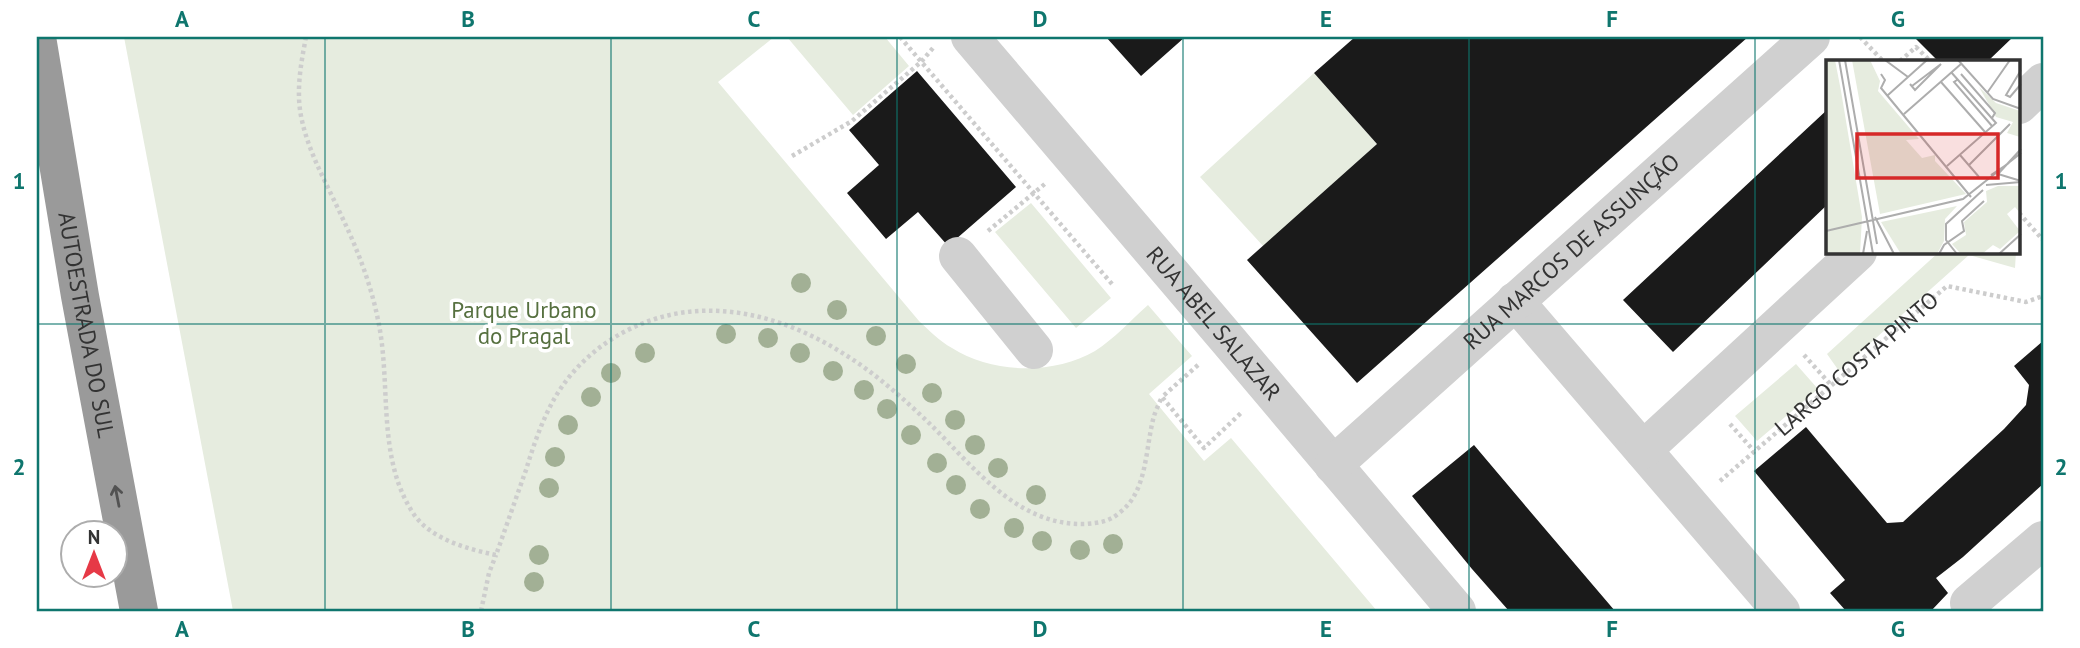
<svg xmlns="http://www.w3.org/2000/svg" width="2080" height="648" font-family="'PT Sans',sans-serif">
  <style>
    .green { fill: #e6ecdf }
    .building { fill: #1a1a1a }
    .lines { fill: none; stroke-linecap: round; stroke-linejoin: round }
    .path { stroke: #cdcdcd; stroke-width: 4.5; stroke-dasharray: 3.5 3.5; stroke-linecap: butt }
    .minor { stroke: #d0d0d0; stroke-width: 38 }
    .highway { stroke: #9a9a9a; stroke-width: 38 }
    .tram { stroke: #888; stroke-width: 2 }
    .tree { fill: #a2b095 }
    .oneway { stroke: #525252 }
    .grid { fill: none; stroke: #0f766e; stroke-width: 2; stroke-opacity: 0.55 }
    .labels { text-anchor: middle; stroke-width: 7; stroke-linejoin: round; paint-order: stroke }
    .street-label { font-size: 23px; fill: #333; stroke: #fff }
    .park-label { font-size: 23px; fill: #56703f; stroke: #fff }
    .inset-road { fill: none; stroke: #adadad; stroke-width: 2 }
    .view { fill: #d62828; fill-opacity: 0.15; stroke: #d62828; stroke-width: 3.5 }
    .inset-edge { fill: none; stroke: #333; stroke-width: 3.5 }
    .neatline { fill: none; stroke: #0f766e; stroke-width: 2.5 }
    .grid-label { font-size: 23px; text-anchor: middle; font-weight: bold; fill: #0f766e }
  </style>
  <rect width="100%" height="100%" fill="#fff"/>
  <!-- green -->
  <path class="green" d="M124,37H774L718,82L919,321C929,330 939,341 952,348C992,374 1054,375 1095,351C1114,339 1131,320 1148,305L1192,356L1149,394L1204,461L1231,438L1377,611H233Z
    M787,37H885L909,66L853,115Z
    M1314,73L1377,144L1264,247L1200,177Z
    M1031,203L1111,298L1076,328L995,232Z
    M1939,252H2016L2015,268L1969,255L1839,371L1827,354Z
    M1796,364L1818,389L1757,441L1735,416Z"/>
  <!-- building -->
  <path class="building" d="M1106,37H1185L1141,76Z
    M1355,37H1748L1357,383L1247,260L1377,144L1314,73Z
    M1914,37H2013L1988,61H1938Z
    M917,71L1016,187L948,246L918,212L886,239L847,193L879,165L849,130Z
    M1828,109V204L1673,352L1623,300Z
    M2043,341V484L1963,557L1936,578L1948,593L1931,611H1846L1830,593L1845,580L1754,471L1806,427L1887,523L1903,522L2004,429L2026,405L2029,385L2014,366Z
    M1474,445L1534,516L1615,611H1509L1472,569L1412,496Z"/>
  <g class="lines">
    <!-- path -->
    <g class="path">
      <path d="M306,37C301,63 296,90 301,116C308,152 326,182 341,215C358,250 372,287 379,325C391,387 377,458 413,513C430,539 467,549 496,555C506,527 516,498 526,470C533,447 541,423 553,401C575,361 614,331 658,318C722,299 789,319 844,354C875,373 904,399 930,424C974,467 1017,526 1085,524C1098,523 1109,522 1119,513C1148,492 1145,448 1154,416C1156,410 1159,403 1162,397"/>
      <path d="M900,37L1112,284"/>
      <path d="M1860,37L1883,61"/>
      <path d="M1900,61L1916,47L1930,61"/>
      <path d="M792,156L852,121L921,62L933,48"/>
      <path d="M2019,213L2043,240"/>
      <path d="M988,231L1046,183"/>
      <path d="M1804,355L1831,385"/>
      <path d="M1198,365L1162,397L1204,448L1241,413"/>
      <path d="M1730,424L1754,451"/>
      <path id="s1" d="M1720,481L1947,286L2026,302L2043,296"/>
      <path d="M481,611L489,573L496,555"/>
    </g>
    <!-- minor -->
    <g class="minor">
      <path id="s2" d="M970,37L1228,340L1457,611"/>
      <path d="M2019,105L2043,82"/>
      <path d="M958,256L1034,350"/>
      <path d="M1515,301L1781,611"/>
      <path d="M1643,450L1858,252"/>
      <path id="s3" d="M1333,465L1811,37"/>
      <path d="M1969,603L2043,540"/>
    </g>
    <!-- highway -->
    <path class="highway" id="s4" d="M37,37L80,296L139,611"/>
    <!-- tram -->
    <path class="tram" d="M2038,611L2043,608"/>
  </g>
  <!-- trees -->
  <g class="tree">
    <circle cx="801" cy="283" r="10"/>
    <circle cx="837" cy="310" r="10"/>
    <circle cx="726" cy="334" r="10"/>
    <circle cx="876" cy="336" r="10"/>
    <circle cx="768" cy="338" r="10"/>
    <circle cx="645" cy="353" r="10"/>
    <circle cx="800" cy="353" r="10"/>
    <circle cx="906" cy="364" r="10"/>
    <circle cx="833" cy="371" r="10"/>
    <circle cx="611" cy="373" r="10"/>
    <circle cx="864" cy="390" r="10"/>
    <circle cx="932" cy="393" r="10"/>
    <circle cx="591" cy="397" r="10"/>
    <circle cx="887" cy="409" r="10"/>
    <circle cx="955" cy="420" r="10"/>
    <circle cx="568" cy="425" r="10"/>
    <circle cx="911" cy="435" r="10"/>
    <circle cx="975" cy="445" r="10"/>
    <circle cx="555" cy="457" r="10"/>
    <circle cx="937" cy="463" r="10"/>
    <circle cx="998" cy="468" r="10"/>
    <circle cx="956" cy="485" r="10"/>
    <circle cx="549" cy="488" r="10"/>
    <circle cx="1036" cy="495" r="10"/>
    <circle cx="980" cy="509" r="10"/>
    <circle cx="1014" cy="528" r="10"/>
    <circle cx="1042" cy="541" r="10"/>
    <circle cx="1113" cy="544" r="10"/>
    <circle cx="1080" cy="550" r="10"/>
    <circle cx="539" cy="555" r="10"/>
    <circle cx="534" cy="582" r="10"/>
  </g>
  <!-- one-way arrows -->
  <defs><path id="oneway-shaft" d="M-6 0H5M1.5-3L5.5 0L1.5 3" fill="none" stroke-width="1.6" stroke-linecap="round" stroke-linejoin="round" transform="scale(1.75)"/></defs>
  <use class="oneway" href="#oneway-shaft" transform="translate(117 496) rotate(-101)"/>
  <!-- grid -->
  <path class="grid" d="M325,37V611M611,37V611M897,37V611M1183,37V611M1469,37V611M1755,37V611M37,324H2043"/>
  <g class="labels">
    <!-- street labels -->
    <g class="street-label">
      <text dy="8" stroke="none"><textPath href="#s3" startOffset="320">RUA MARCOS DE ASSUNÇÃO</textPath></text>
      <text dy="8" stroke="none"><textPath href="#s4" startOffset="292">AUTOESTRADA DO SUL</textPath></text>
      <text dy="8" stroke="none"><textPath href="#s2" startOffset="376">RUA ABEL SALAZAR</textPath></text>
      <text dy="8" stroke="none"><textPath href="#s1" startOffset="180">LARGO COSTA PINTO</textPath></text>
    </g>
    <!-- park labels -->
    <g class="park-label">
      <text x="524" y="318">Parque Urbano<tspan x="524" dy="26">do Pragal</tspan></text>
    </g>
  </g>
  <!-- overview -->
  <g transform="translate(1826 60)">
    <rect width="194" height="194" fill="#fff"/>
    <path d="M0,0H9L15,31L36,157L34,194H0ZM26,0H44L54,21L52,31L93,79L80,80L96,98L109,95V101L140,134L54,154ZM153,27L170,43L194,51V77L181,73L187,62L170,57ZM172,126H194V153L189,147L181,154L194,171L174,189L167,185L156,194H135L126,184L140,175L138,162L161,142L160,131ZM131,146L119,159L118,181L111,194H75L55,162Z" fill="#e6ecdf"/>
    <path class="inset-road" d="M13,0L47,194M19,0L51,184M59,0L82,17M132,0L167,39L195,49M195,10L180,35L184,37L195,24M55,14L59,20L55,28L145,137M135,14L169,53L166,58M131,20L128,22L166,66M115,22L159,72M84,24L89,30L115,4L86,26M161,33L184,0M62,35L101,0M78,54L135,4M195,89L172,114L195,121M134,95L153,117M143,105L184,64M121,106L170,63L125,12M165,115L183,103M160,125L195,122M49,157L68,194M0,171L137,139L195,93M37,194L41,171M113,194L118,185L138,171L136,161L158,141M131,194L120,180V164L157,130M173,194L195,174"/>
    <path class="view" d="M31,74H172V118H31Z"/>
    <rect width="194" height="194" class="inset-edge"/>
  </g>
  <!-- border -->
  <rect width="2080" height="648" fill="none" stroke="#ffffff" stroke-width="77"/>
  <!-- north arrow -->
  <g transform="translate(94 554)"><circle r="33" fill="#ffffff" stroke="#adadad" stroke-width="2"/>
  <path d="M0-5L12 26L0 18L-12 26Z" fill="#e63946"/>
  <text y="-10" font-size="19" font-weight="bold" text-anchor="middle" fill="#333333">N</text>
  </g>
  <rect x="38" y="38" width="2004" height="572" class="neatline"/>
  <g class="grid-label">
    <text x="182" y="27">A</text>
    <text x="468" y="27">B</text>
    <text x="754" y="27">C</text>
    <text x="1040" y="27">D</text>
    <text x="1326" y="27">E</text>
    <text x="1612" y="27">F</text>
    <text x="1898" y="27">G</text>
    <text x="19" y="189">1</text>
    <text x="2061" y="189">1</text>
    <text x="19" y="475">2</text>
    <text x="2061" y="475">2</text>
    <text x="182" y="637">A</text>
    <text x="468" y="637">B</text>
    <text x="754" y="637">C</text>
    <text x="1040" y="637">D</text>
    <text x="1326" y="637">E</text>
    <text x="1612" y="637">F</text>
    <text x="1898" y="637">G</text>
  </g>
</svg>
